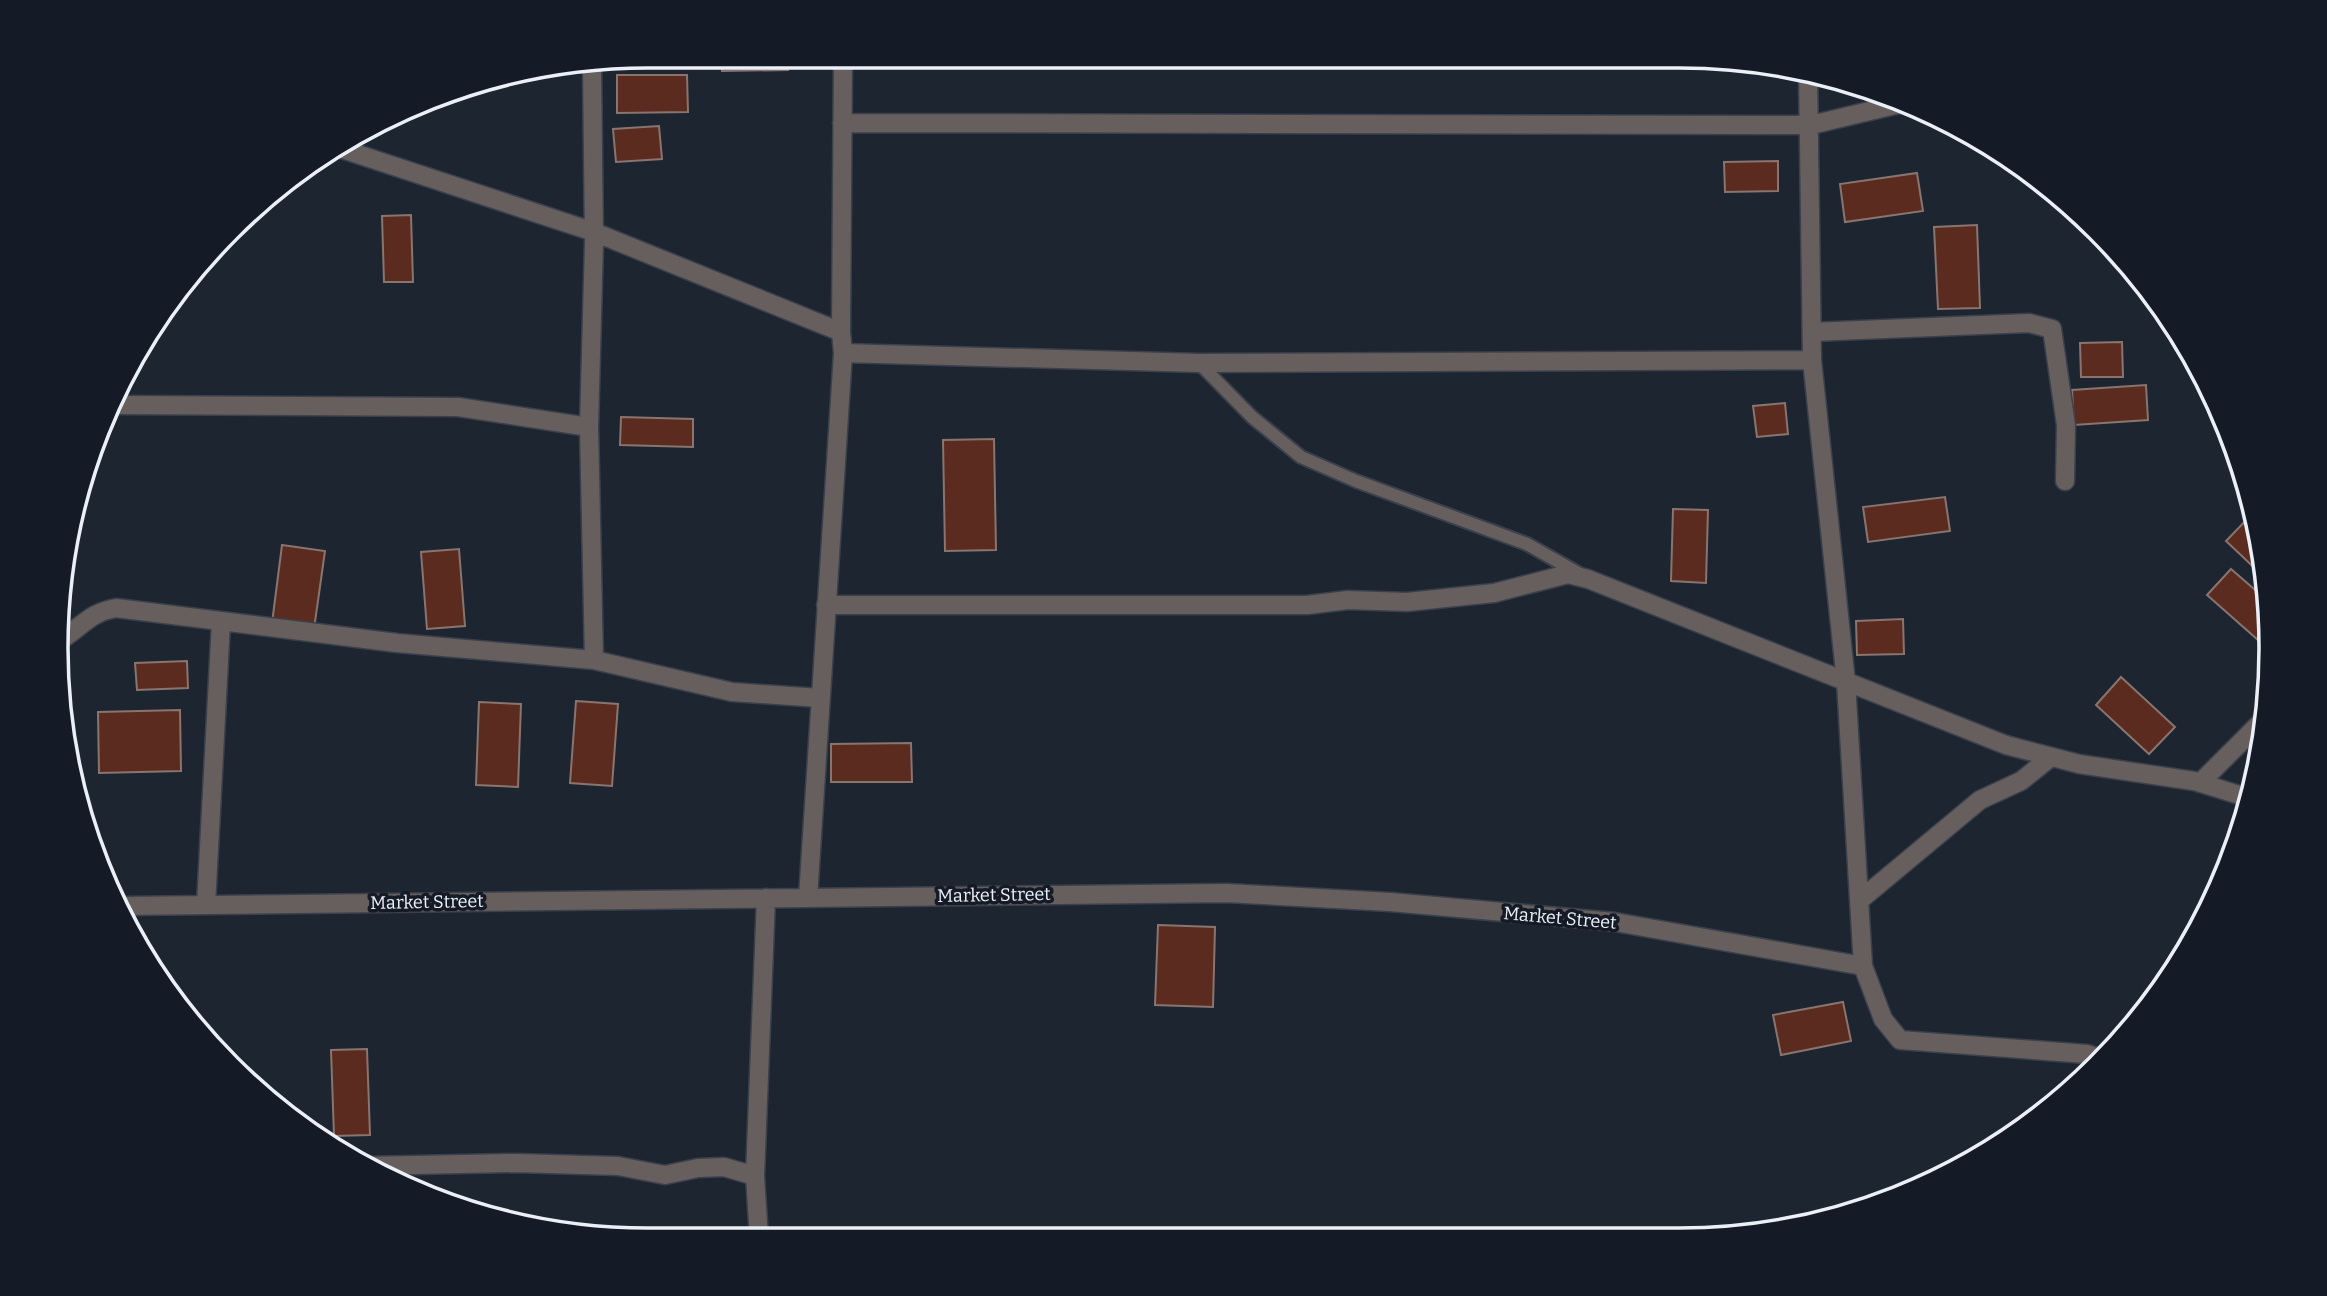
<svg xmlns="http://www.w3.org/2000/svg" width="2327" height="1296" font-family="Bitter,serif">
  <style>
    .building { fill: #5c2b1f; stroke: #887570; stroke-width: 2 }
    .lines { fill: none; stroke-linecap: round; stroke-linejoin: round }
    .lane-casing { stroke: #3a414c; stroke-width: 16 }
    .street-casing { stroke: #3a414c; stroke-width: 21 }
    .lane { stroke: #675f5d; stroke-width: 12 }
    .street { stroke: #675f5d; stroke-width: 18 }
    .labels { text-anchor: middle; stroke-width: 7; stroke-linejoin: round; paint-order: stroke }
    .street-label { font-size: 18px; fill: #ebf0f8; stroke: #141b26 }
    .rim { fill: none; stroke: #ebf0f8; stroke-width: 3.5 }
  </style>
  <rect width="100%" height="100%" fill="#1d2530"/>
  <!-- building -->
  <path class="building" d="M722,56H788V70L722,71Z
    M617,75H687L688,112L617,113Z
    M659,126L662,159L616,162L613,129Z
    M1778,161V191L1725,192L1724,162Z
    M1917,173L1923,211L1845,222L1840,184Z
    M411,215L413,282H384L382,216Z
    M1977,225L1980,308L1938,309L1934,227Z
    M2122,342L2123,377H2081L2080,343Z
    M2146,385L2148,420L2074,425L2072,390Z
    M1785,403L1788,434L1757,437L1753,406Z
    M621,417L693,419V447L620,445Z
    M994,439L996,550L945,551L943,440Z
    M1945,497L1950,531L1868,542L1863,507Z
    M1673,509L1708,510L1706,583L1671,581Z
    M2251,515L2255,518L2264,577L2226,541Z
    M282,545L325,551L314,629L272,623Z
    M459,549L465,626L427,629L421,552Z
    M2231,569L2269,602V627L2258,640L2207,595Z
    M1903,619L1904,654L1857,655L1856,621Z
    M187,661L188,688L137,690L135,663Z
    M2121,677L2175,727L2149,754L2096,705Z
    M576,701L618,704L612,786L570,783Z
    M479,702L521,704L518,787L476,785Z
    M180,710L181,771L99,773L98,712Z
    M911,743L912,782H831V744Z
    M1158,925L1215,927L1213,1007L1155,1005Z
    M1843,1002L1851,1041L1781,1055L1773,1015Z
    M367,1049L370,1135L334,1136L331,1050Z"/>
  <g class="lines">
    <!-- lane casing -->
    <g class="lane-casing">
      <path id="lane" d="M1199,363L1252,417L1301,457L1356,481L1527,544L1578,573"/>
    </g>
    <!-- street casing -->
    <g class="street-casing">
      <path id="street" d="M592,65L594,242L589,427L594,660
        M1808,72L1812,360L1846,682L1863,966L1883,1019L1900,1040L2087,1054L2101,1059
        M842,123L1811,125L1899,104
        M342,149L594,232L841,332
        M1812,332L2029,323L2052,329L2066,425L2065,481
        M843,353L1199,363L1812,360
        M117,405L458,407L589,427
        M826,605H1307L1348,600L1407,602L1494,593L1568,574L1588,579L2006,745L2079,764L2194,781L2249,798
        M62,639C84,625 89,613 116,608L397,643L594,660L732,692L820,698
        M2200,783L2266,717
        M808,898L843,353L841,332L843,56
        M1860,900L1980,800L2021,781L2051,757
        M206,905L221,622
        M121,906L1227,893L1390,902L1615,922L1863,966
        M366,1166L516,1163L618,1166L665,1175L698,1168L724,1167L755,1176
        M759,1238L755,1176L766,898"/>
    </g>
    <!-- lane -->
    <use href="#lane" class="lane"/>
    <!-- street -->
    <use href="#street" class="street"/>
  </g>
  <g class="labels">
    <!-- street labels -->
    <g class="street-label">
      <text transform="translate(994 895) rotate(-1)" y="6">Market Street</text>
      <text transform="translate(427 902) rotate(-1)" y="6">Market Street</text>
      <text transform="translate(1560 918) rotate(5)" y="6">Market Street</text>
    </g>
  </g>
  <!-- crop -->
  <path d="M0 0H2327V1296H0ZM648 68H1679A580 580 0 0 1 2259 648V648A580 580 0 0 1 1679 1228H648A580 580 0 0 1 68 648V648A580 580 0 0 1 648 68Z" fill="#141b26" fill-rule="evenodd"/>
  <path class="rim" d="M648 68H1679A580 580 0 0 1 2259 648V648A580 580 0 0 1 1679 1228H648A580 580 0 0 1 68 648V648A580 580 0 0 1 648 68Z"/>
</svg>
